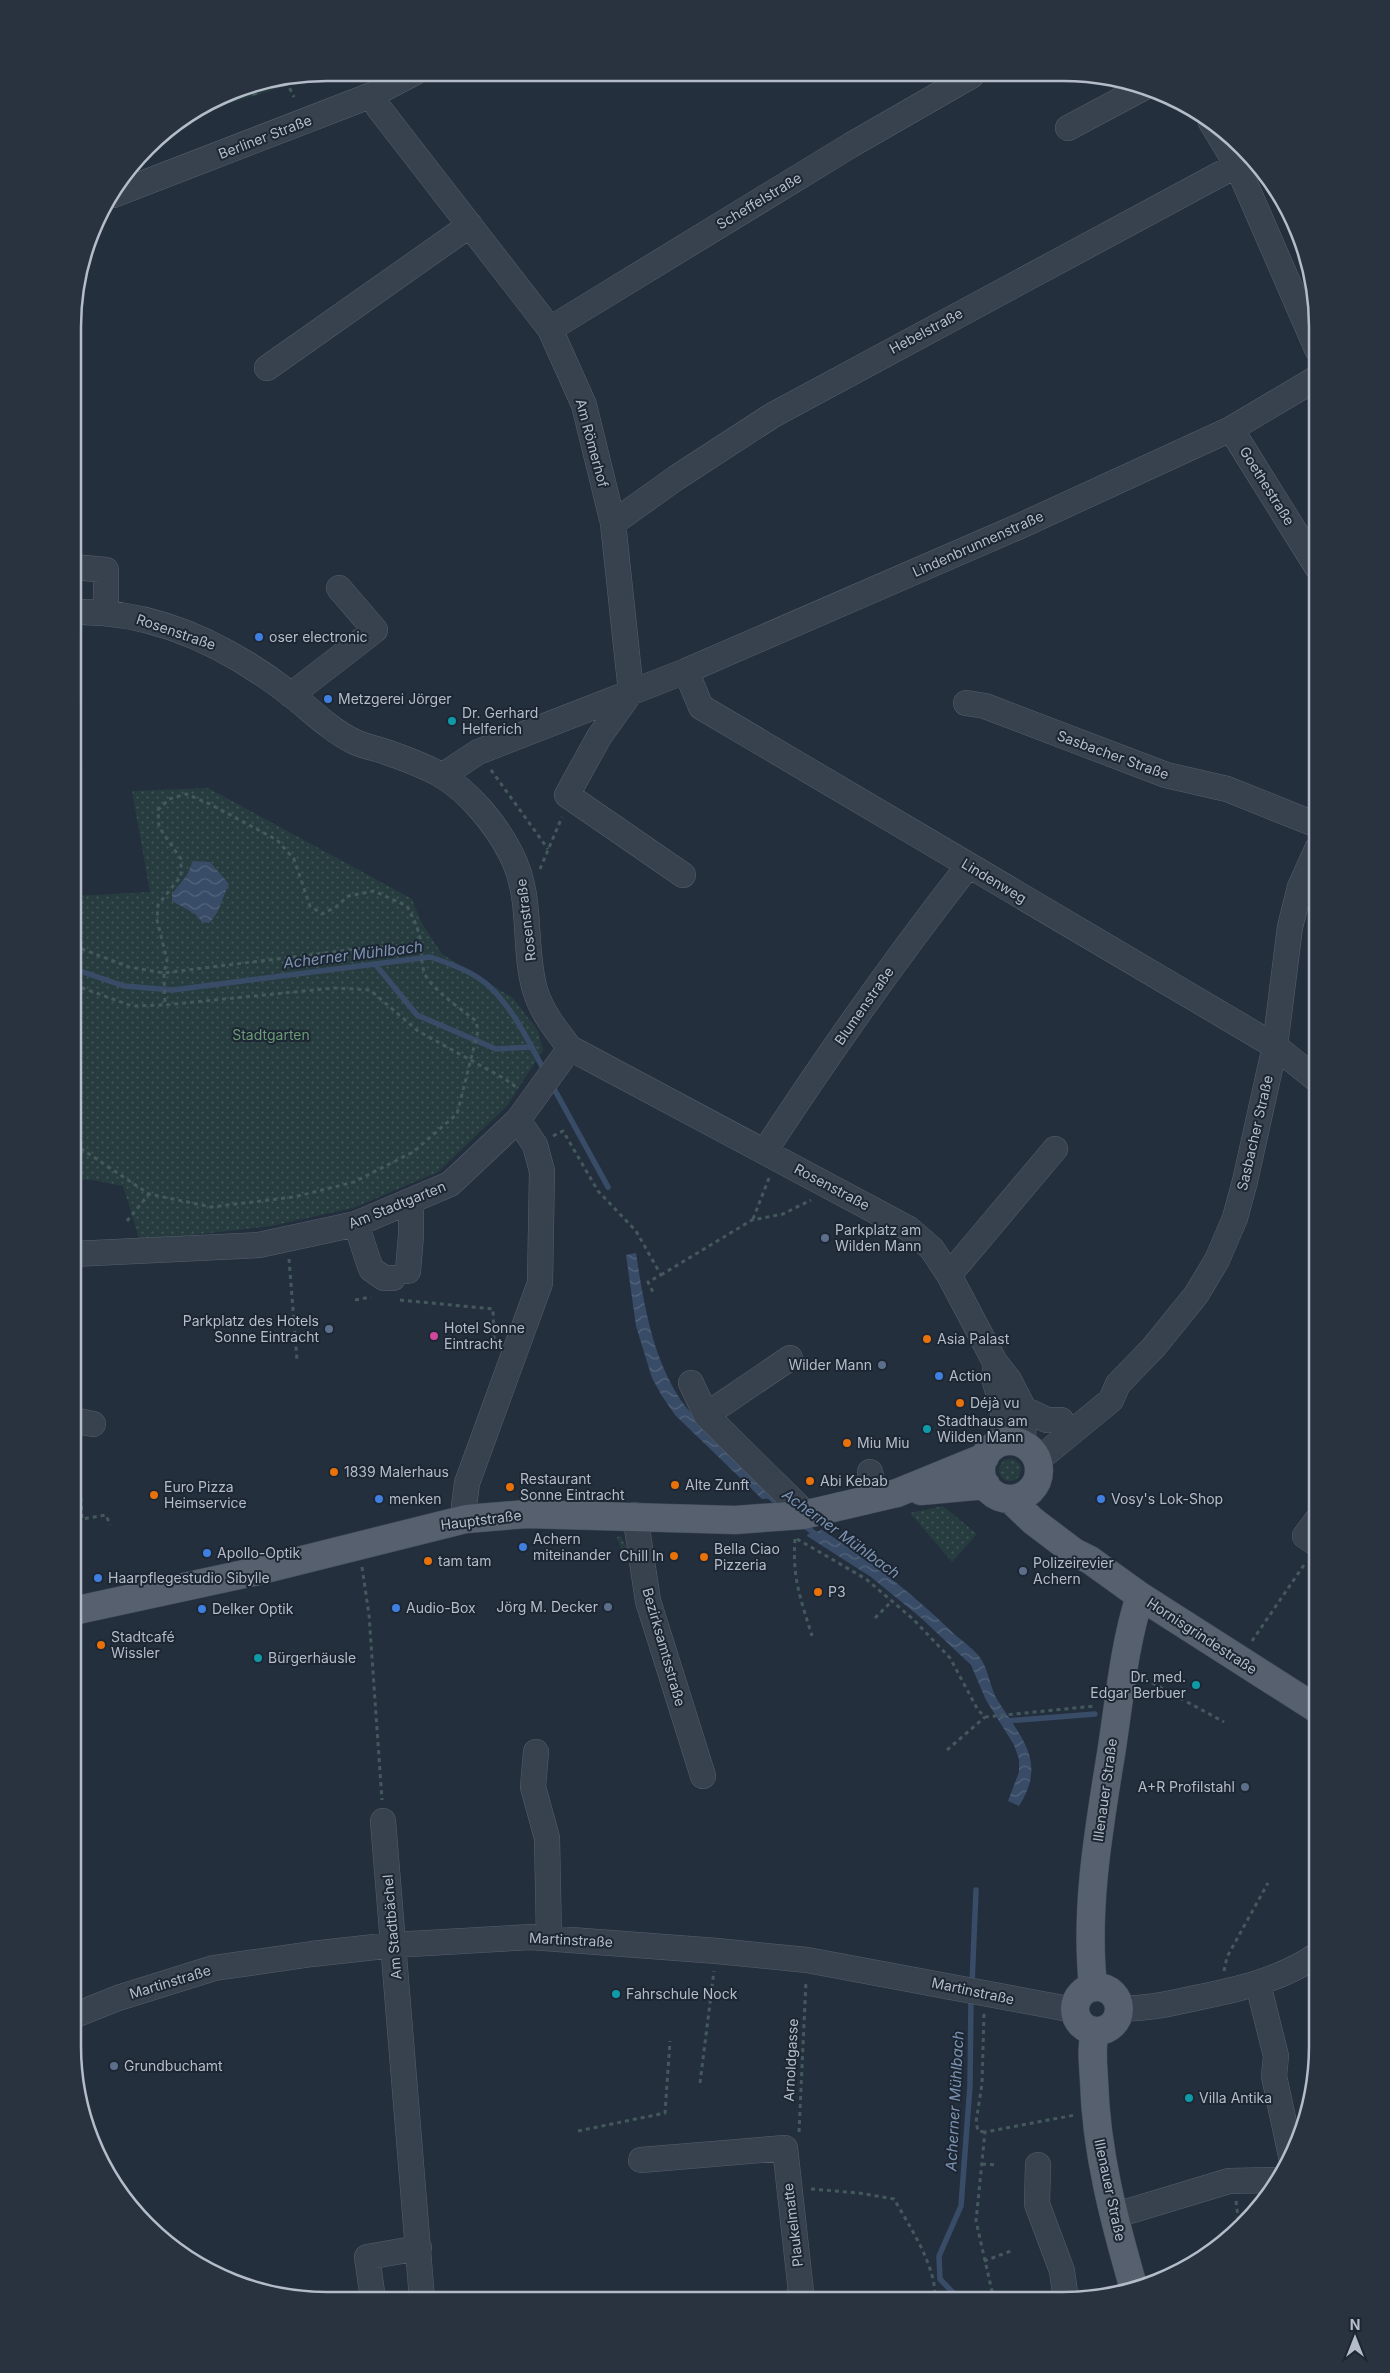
<svg xmlns="http://www.w3.org/2000/svg" width="1390" height="2373" font-family="Inter,sans-serif">
  <style>
    .grass { fill: url(#grass-dots) }
    .cemetery { fill: url(#cemetery-stones) }
    .water { fill: url(#water-waves) }
    .lines { fill: none; stroke-linecap: round; stroke-linejoin: round }
    .stream { stroke: #394c67; stroke-width: 5.5 }
    .minor-casing { stroke: #565f6c; stroke-width: 26 }
    .major-casing { stroke: #414a57; stroke-width: 29 }
    .path { stroke: #44595c; stroke-width: 3; stroke-dasharray: 4 4; stroke-linecap: butt }
    .minor { stroke: #38414e; stroke-width: 25 }
    .major { stroke: #56606e; stroke-width: 28 }
    .shop-dot { fill: #3f7fe0; stroke: #1d2633; stroke-width: 2 }
    .culture-dot { fill: #0f9aa8; stroke: #1d2633; stroke-width: 2 }
    .service-dot { fill: #5c6f8a; stroke: #1d2633; stroke-width: 2 }
    .hotel-dot { fill: #d1479c; stroke: #1d2633; stroke-width: 2 }
    .food-dot { fill: #e8710a; stroke: #1d2633; stroke-width: 2 }
    .labels { text-anchor: middle; stroke-width: 4; stroke-linejoin: round; paint-order: stroke }
    .street-label { font-size: 14px; fill: #b4bcc9; stroke: #1d2633 }
    .poi-label { font-size: 14px; fill: #b4bcc9; stroke: #1d2633; text-anchor: start }
    .park-label { font-size: 14px; fill: #6b9a76; stroke: #1d2633 }
    .water-label { font-size: 15px; font-style: italic; fill: #7c92b1; stroke: #1d2633 }
    .rim { fill: none; stroke: #b4bcc9; stroke-width: 2.5 }
  </style>
  <defs>
    <pattern id="grass-dots" width="8" height="8" patternUnits="userSpaceOnUse" patternTransform="scale(1.25)"><rect width="8" height="8" fill="#263c3f"/><path d="M2 2h.1M6 6h.1" fill="none" stroke="#435659" stroke-width="1.8" stroke-linecap="round"/></pattern>
    <pattern id="cemetery-stones" width="16" height="16" patternUnits="userSpaceOnUse" patternTransform="scale(1.25)"><rect width="16" height="16" fill="#263c3f"/><path d="M2 7V4a2 2 0 0 1 4 0v3zM10 15v-3a2 2 0 0 1 4 0v3z" fill="#435659"/></pattern>
    <pattern id="water-waves" width="16" height="10" patternUnits="userSpaceOnUse" patternTransform="scale(1.25)"><rect width="16" height="10" fill="#394c67"/><path d="M0 5q4-4 8 0t8 0" fill="none" stroke="#53647b"/></pattern>
  </defs>
  <rect width="100%" height="100%" fill="#242f3e"/>
  <!-- grass -->
  <path class="grass" d="M208,788L412,899L421,922L442,954L513,998L538,1031L543,1050L507,1106L438,1172L353,1208L271,1226L140,1241L123,1186L92,1180H74V896L150,892L132,791Z
    M999 1470a11 11 0 1 1 22 0a11 11 0 1 1-22 0Z
    M943,1506L977,1534L952,1562L910,1513Z
    M621,1536L627,1549L624,1559L617,1537Z"/>
  <!-- cemetery -->
  <path class="cemetery" d="M311,76L295,83L192,115L230,92Z"/>
  <!-- water -->
  <path class="water" d="M193,861L210,862L229,884C222,898 220,913 209,923L202,922L195,914L172,901V894L187,875Z
    M636,1253C644,1305 653,1364 686,1407C712,1442 750,1469 782,1498L762,1499L675,1415L662,1396L652,1378L636,1326L626,1255Z
    M822,1530C871,1561 912,1593 953,1633C962,1641 974,1649 981,1659C989,1671 990,1688 998,1701C1022,1739 1047,1762 1019,1806L1008,1801L1019,1772V1759L1014,1745L986,1700L971,1665L920,1617L871,1577L807,1536L808,1534Z"/>
  <g class="lines">
    <!-- stream -->
    <path class="stream" d="M376,965L417,1015L496,1049L532,1047
      M74,969L124,986L173,990L430,957C451,964 475,972 491,988C514,1010 530,1044 545,1072
      M552,1085L608,1187
      M767,1494L782,1508
      M801,1523L818,1536
      M1005,1721L1095,1714
      M972,1984L976,1890
      M960,2300L940,2279L939,2256L961,2206L970,2086L971,1998"/>
    <!-- minor casing -->
    <g class="minor-casing">
      <path id="minor" d="M372,95L378,107L550,329L584,405L613,523L631,692L599,737L567,795L683,875
        M1211,122L1237,165L1317,349
        M1068,128L1143,88
        M113,195L372,95L414,73
        M550,329L851,145L971,76
        M267,368L470,225
        M1231,429L1317,567
        M613,523L676,478L773,415L1250,158
        M74,567L106,570V613
        M74,612C154,610 228,646 289,693C311,710 329,729 353,741C364,747 377,748 389,753C406,759 425,766 441,775C469,792 496,824 511,854C534,899 522,944 535,990C542,1013 556,1030 570,1048L909,1229L932,1249L949,1275L995,1362L1009,1380L1024,1409L1023,1444
        M686,671L701,707L1275,1046L1317,1080
        M291,695L375,630L339,588
        M966,703L985,706L1166,775L1227,789L1317,825
        M442,776L478,752L686,671L1020,526L1231,429L1317,378
        M765,1151C829,1053 896,958 968,866
        M356,1224L371,1269L384,1278H393
        M73,1254L259,1245L356,1224L450,1184L518,1120L570,1048
        M408,1271L411,1235V1201
        M949,1275L1055,1149
        M995,1370L994,1378L1003,1411L1004,1441
        M691,1383L706,1415L806,1514
        M1024,1409L1047,1420H1061
        M706,1415L790,1358
        M73,1420L93,1424
        M1038,1460L1111,1400L1118,1384L1153,1348L1196,1295L1217,1260L1235,1218L1245,1181L1275,1046L1290,927L1300,887L1317,849
        M870,1472L876,1498
        M635,1515L648,1601L703,1776
        M466,1519L464,1506L467,1483L540,1283L542,1171L535,1145L518,1120
        M1317,1544L1305,1536L1317,1520
        M536,1752L533,1787L547,1838L549,1938
        M383,1821L422,2299
        M1258,1984L1276,2056L1274,2076L1291,2156
        M1119,2008C1143,2010 1168,2004 1191,1999C1235,1990 1279,1981 1317,1955
        M73,2016L118,1998L214,1968L312,1954L393,1945L531,1937L717,1951L807,1960L1074,2010
        M641,2160L785,2148L801,2292L796,2300
        M1038,2165L1037,2204L1062,2271L1066,2300
        M1113,2216L1229,2181L1277,2180
        M373,2299L367,2257L419,2248"/>
    </g>
    <!-- major casing -->
    <g class="major-casing">
      <path id="major" d="M981 1470a29 29 0 1 1 58 0a29 29 0 1 1-58 0Z
        M921,1491L986,1485
        M1010,1499L1033,1521L1074,1552L1090,1560L1140,1596L1317,1709
        M73,1611L258,1571L466,1519L527,1514L735,1520L803,1515L897,1493L985,1457
        M1093,1986C1085,1911 1098,1834 1110,1760C1119,1706 1123,1649 1140,1596
        M1075 2009a22 22 0 1 1 44 0a22 22 0 1 1-44 0Z
        M1095,2031C1091,2047 1093,2063 1094,2080C1096,2152 1114,2220 1134,2289"/>
    </g>
    <!-- path -->
    <path class="path" d="M286,81L294,97
      M491,770L548,849
      M540,869L562,817
      M74,946L129,967L164,973L364,948L421,945
      M74,985L132,1006L165,1005L334,988L370,990L418,1031L505,1079L516,1087
      M553,1136L563,1131L598,1191L636,1231L661,1275L648,1282L653,1292
      M74,1144L149,1194L211,1207L294,1197L354,1182L413,1152L457,1114L478,1031L476,1021C461,1009 443,997 431,983C420,972 422,956 421,943C419,929 413,918 407,906L374,891L348,896L336,907L322,914L310,906L294,859L277,840L210,804L186,794L169,799L158,810L159,827L181,859V876L158,905L157,920L167,960L164,973L165,1005
      M753,1219L769,1178
      M127,1221L149,1194
      M289,1259L297,1360
      M661,1275L752,1220L783,1214L811,1200
      M355,1300L371,1297
      M400,1300L493,1309L494,1342
      M78,1442L82,1519L106,1515L110,1525
      M795,1539C792,1578 801,1600 812,1636
      M797,1539L866,1579L913,1619L950,1658L978,1710L985,1717L1095,1706
      M362,1567L369,1615L382,1800
      M875,1618L892,1601
      M1252,1641L1306,1562
      M1145,1679L1224,1722
      M947,1750L985,1717
      M1224,1971L1227,1957L1268,1883
      M984,2014L982,2084L976,2122L978,2131L985,2132
      M700,2083L714,1971
      M578,2131L665,2113L670,2041
      M799,2132L806,1981
      M982,2164L996,2165
      M811,2189L859,2193L894,2199C910,2227 937,2267 935,2300
      M1236,2201L1239,2226
      M984,2261L1011,2251
      M994,2300L976,2221L985,2132L1075,2115"/>
    <!-- minor -->
    <use href="#minor" class="minor"/>
    <!-- major -->
    <use href="#major" class="major"/>
  </g>
  <!-- markers -->
  <g class="shop-dot">
    <circle cx="259" cy="637" r="5"/>
    <circle cx="328" cy="699" r="5"/>
    <circle cx="939" cy="1376" r="5"/>
    <circle cx="379" cy="1499" r="5"/>
    <circle cx="1101" cy="1499" r="5"/>
    <circle cx="523" cy="1547" r="5"/>
    <circle cx="207" cy="1553" r="5"/>
    <circle cx="98" cy="1578" r="5"/>
    <circle cx="396" cy="1608" r="5"/>
    <circle cx="202" cy="1609" r="5"/>
  </g>
  <g class="culture-dot">
    <circle cx="452" cy="721" r="5"/>
    <circle cx="927" cy="1429" r="5"/>
    <circle cx="258" cy="1658" r="5"/>
    <circle cx="1196" cy="1685" r="5"/>
    <circle cx="616" cy="1994" r="5"/>
    <circle cx="1189" cy="2098" r="5"/>
  </g>
  <g class="service-dot">
    <circle cx="825" cy="1238" r="5"/>
    <circle cx="329" cy="1329" r="5"/>
    <circle cx="882" cy="1365" r="5"/>
    <circle cx="1023" cy="1571" r="5"/>
    <circle cx="608" cy="1607" r="5"/>
    <circle cx="1245" cy="1787" r="5"/>
    <circle cx="114" cy="2066" r="5"/>
  </g>
  <circle class="hotel-dot" cx="434" cy="1336" r="5"/>
  <g class="food-dot">
    <circle cx="927" cy="1339" r="5"/>
    <circle cx="960" cy="1403" r="5"/>
    <circle cx="847" cy="1443" r="5"/>
    <circle cx="334" cy="1472" r="5"/>
    <circle cx="810" cy="1481" r="5"/>
    <circle cx="675" cy="1485" r="5"/>
    <circle cx="510" cy="1487" r="5"/>
    <circle cx="154" cy="1495" r="5"/>
    <circle cx="674" cy="1556" r="5"/>
    <circle cx="704" cy="1557" r="5"/>
    <circle cx="428" cy="1561" r="5"/>
    <circle cx="818" cy="1592" r="5"/>
    <circle cx="101" cy="1645" r="5"/>
  </g>
  <g class="labels">
    <!-- street labels -->
    <g class="street-label">
      <text transform="translate(265 137) rotate(-21)" y="5">Berliner Straße</text>
      <text transform="translate(759 201) rotate(-31)" y="5">Scheffelstraße</text>
      <text transform="translate(926 331) rotate(-28)" y="5">Hebelstraße</text>
      <text transform="translate(592 443) rotate(75)" y="5">Am Römerhof</text>
      <text transform="translate(1267 486) rotate(58)" y="5">Goethestraße</text>
      <text transform="translate(978 544) rotate(-24)" y="5">Lindenbrunnenstraße</text>
      <text transform="translate(176 632) rotate(19)" y="5">Rosenstraße</text>
      <text transform="translate(1113 755) rotate(20)" y="5">Sasbacher Straße</text>
      <text transform="translate(994 881) rotate(31)" y="5">Lindenweg</text>
      <text transform="translate(526 920) rotate(-97)" y="5">Rosenstraße</text>
      <text transform="translate(864 1006) rotate(-55)" y="5">Blumenstraße</text>
      <text transform="translate(1255 1133) rotate(-77)" y="5">Sasbacher Straße</text>
      <text transform="translate(832 1187) rotate(28)" y="5">Rosenstraße</text>
      <text transform="translate(397 1205) rotate(-22)" y="5">Am Stadtgarten</text>
      <text transform="translate(481 1520) rotate(-7)" y="5">Hauptstraße</text>
      <text transform="translate(1202 1636) rotate(33)" y="5">Hornisgrindestraße</text>
      <text transform="translate(664 1647) rotate(74)" y="5">Bezirksamtsstraße</text>
      <text transform="translate(1105 1790) rotate(-82)" y="5">Illenauer Straße</text>
      <text transform="translate(392 1927) rotate(-95)" y="5">Am Stadtbächel</text>
      <text transform="translate(571 1940) rotate(3)" y="5">Martinstraße</text>
      <text transform="translate(170 1982) rotate(-17)" y="5">Martinstraße</text>
      <text transform="translate(973 1991) rotate(12)" y="5">Martinstraße</text>
      <text transform="translate(791 2060) rotate(-87)" y="5">Arnoldgasse</text>
      <text transform="translate(1110 2190) rotate(78)" y="5">Illenauer Straße</text>
      <text transform="translate(793 2225) rotate(-97)" y="5">Plaukelmatte</text>
    </g>
    <!-- poi labels -->
    <g class="poi-label">
      <text x="269" y="642">oser electronic</text>
      <text x="338" y="704">Metzgerei Jörger</text>
      <text x="462" y="718">Dr. Gerhard<tspan x="462" dy="16">Helferich</tspan></text>
      <text x="835" y="1235">Parkplatz am<tspan x="835" dy="16">Wilden Mann</tspan></text>
      <text x="319" y="1326" text-anchor="end">Parkplatz des Hotels<tspan x="319" dy="16">Sonne Eintracht</tspan></text>
      <text x="444" y="1333">Hotel Sonne<tspan x="444" dy="16">Eintracht</tspan></text>
      <text x="937" y="1344">Asia Palast</text>
      <text x="872" y="1370" text-anchor="end">Wilder Mann</text>
      <text x="949" y="1381">Action</text>
      <text x="970" y="1408">Déjà vu</text>
      <text x="937" y="1426">Stadthaus am<tspan x="937" dy="16">Wilden Mann</tspan></text>
      <text x="857" y="1448">Miu Miu</text>
      <text x="344" y="1477">1839 Malerhaus</text>
      <text x="520" y="1484">Restaurant<tspan x="520" dy="16">Sonne Eintracht</tspan></text>
      <text x="820" y="1486">Abi Kebab</text>
      <text x="685" y="1490">Alte Zunft</text>
      <text x="164" y="1492">Euro Pizza<tspan x="164" dy="16">Heimservice</tspan></text>
      <text x="389" y="1504">menken</text>
      <text x="1111" y="1504">Vosy's Lok-Shop</text>
      <text x="533" y="1544">Achern<tspan x="533" dy="16">miteinander</tspan></text>
      <text x="714" y="1554">Bella Ciao<tspan x="714" dy="16">Pizzeria</tspan></text>
      <text x="217" y="1558">Apollo-Optik</text>
      <text x="664" y="1561" text-anchor="end">Chill In</text>
      <text x="438" y="1566">tam tam</text>
      <text x="1033" y="1568">Polizeirevier<tspan x="1033" dy="16">Achern</tspan></text>
      <text x="108" y="1583">Haarpflegestudio Sibylle</text>
      <text x="828" y="1597">P3</text>
      <text x="598" y="1612" text-anchor="end">Jörg M. Decker</text>
      <text x="406" y="1613">Audio-Box</text>
      <text x="212" y="1614">Delker Optik</text>
      <text x="111" y="1642">Stadtcafé<tspan x="111" dy="16">Wissler</tspan></text>
      <text x="268" y="1663">Bürgerhäusle</text>
      <text x="1186" y="1682" text-anchor="end">Dr. med.<tspan x="1186" dy="16">Edgar Berbuer</tspan></text>
      <text x="1235" y="1792" text-anchor="end">A+R Profilstahl</text>
      <text x="626" y="1999">Fahrschule Nock</text>
      <text x="124" y="2071">Grundbuchamt</text>
      <text x="1199" y="2103">Villa Antika</text>
    </g>
    <!-- park labels -->
    <g class="park-label">
      <text x="271" y="1040">Stadtgarten</text>
    </g>
    <!-- water labels -->
    <g class="water-label">
      <text transform="translate(353 955) rotate(-7)" y="5">Acherner Mühlbach</text>
      <text transform="translate(841 1534) rotate(36)" y="5">Acherner Mühlbach</text>
      <text transform="translate(955 2101) rotate(-87)" y="5">Acherner Mühlbach</text>
    </g>
  </g>
  <!-- crop -->
  <path d="M0 0H1390V2373H0ZM327 81H1063A246 246 0 0 1 1309 327V2046A246 246 0 0 1 1063 2292H327A246 246 0 0 1 81 2046V327A246 246 0 0 1 327 81Z" fill="#29323f" fill-rule="evenodd"/>
  <path class="rim" d="M327 81H1063A246 246 0 0 1 1309 327V2046A246 246 0 0 1 1063 2292H327A246 246 0 0 1 81 2046V327A246 246 0 0 1 327 81Z"/>
  <!-- north arrow -->
  <g transform="translate(1355 2338)" stroke="#1d2633" stroke-width="4" paint-order="stroke">
  <path d="M0-4L9 19L0 12L-9 19Z" fill="#b4bcc9"/>
  <text y="-8" font-size="14" font-weight="bold" text-anchor="middle" fill="#b4bcc9">N</text>
  </g>
</svg>
